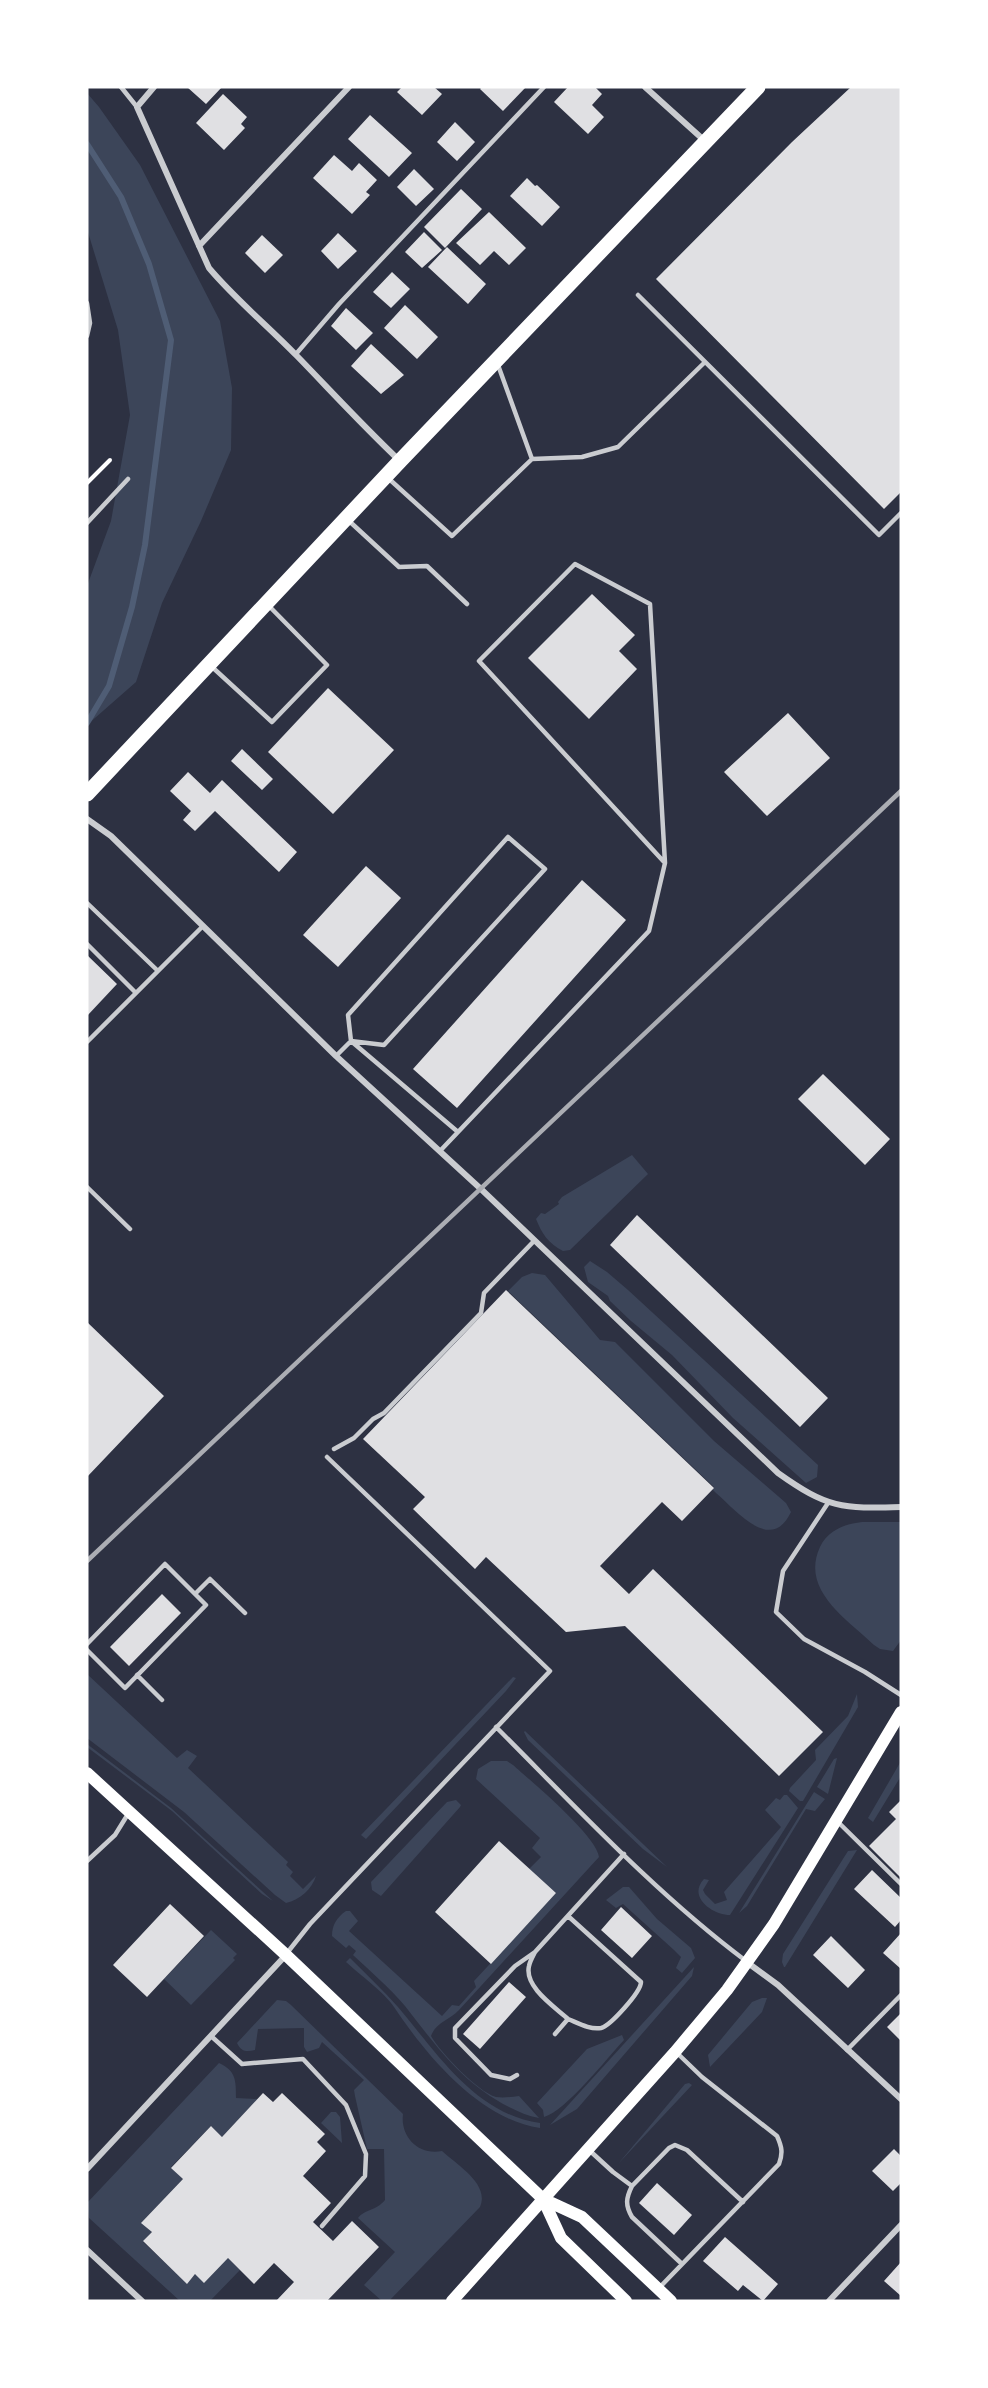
<svg xmlns="http://www.w3.org/2000/svg" width="988" height="2388" font-family="'Varela Round',sans-serif">
  <style>
    .green { fill: #3c4559 }
    .lines { fill: none; stroke-linecap: round; stroke-linejoin: round }
    .stream { stroke: #4f5d75; stroke-width: 6 }
    .building { fill: #e0e0e3 }
    .path { stroke: #fff; stroke-width: 4 }
    .service { stroke: #caccd0; stroke-width: 4.5 }
    .minor { stroke: #caccd0; stroke-width: 6 }
    .secondary { stroke: #fff; stroke-width: 12 }
    .primary { stroke: #fff; stroke-width: 15 }
    .rail { stroke: #abadb3; stroke-width: 4.5 }
  </style>
  <rect width="100%" height="100%" fill="#2d3142"/>
  <!-- green -->
  <path class="green" d="M87,93L99,107L140,165L220,321L232,388L231,450L201,521L162,603L136,682L87,725V586L111,521L130,415L118,330L87,229Z
    M632,1155L648,1174L570,1250L563,1251C548,1243 542,1234 536,1219L541,1213L545,1214L559,1204L558,1202L562,1197Z
    M590,1261L607,1272L628,1290L818,1465L817,1477L806,1483L733,1418L672,1355L631,1321L610,1301L608,1296L588,1282L584,1267Z
    M532,1273L545,1275L600,1340L615,1342L714,1441L786,1503L791,1512C771,1554 737,1511 716,1493L712,1489L714,1487L508,1291L522,1277Z
    M862,1522H901V1640L893,1651L880,1649L874,1645C847,1619 800,1590 820,1547C828,1530 845,1524 862,1522Z
    M87,1674L177,1758L187,1750L197,1756L188,1768L288,1862L286,1865L293,1872L290,1876L303,1889L316,1876C312,1889 300,1900 286,1903L275,1895L184,1812L87,1738Z
    M513,1677L516,1678L506,1691L366,1839L361,1835Z
    M857,1694L858,1707L803,1801H800L789,1791L790,1788L816,1760L815,1750L848,1716Z
    M524,1732L525,1731L667,1867L643,1849L528,1740Z
    M87,1744L171,1808L273,1901L262,1894L172,1811L87,1747Z
    M837,1758L828,1794L817,1787L834,1759Z
    M491,1761H507L513,1765C531,1781 597,1836 599,1857L459,2010C450,2020 436,2022 431,2036C440,2052 478,2092 496,2097C503,2098 512,2097 519,2096L539,2118C528,2116 519,2112 509,2107C462,2083 437,2047 405,2006C389,1987 370,1971 353,1955L356,1951L349,1945L346,1948L332,1936C332,1925 337,1917 346,1911H350L358,1921L349,1931L442,2016L452,2005L459,2006L476,1987L474,1981L556,1893L529,1869L541,1857L532,1848L540,1838L476,1779L478,1769Z
    M901,1761V1776L873,1822L868,1818Z
    M814,1792L825,1799L815,1811L806,1809L747,1906L739,1913Z
    M784,1795H787L798,1808L730,1915C713,1915 687,1897 704,1879L709,1880L703,1890L705,1894L715,1904L727,1900L724,1892L781,1827L765,1810L776,1798L780,1800Z
    M456,1800L461,1805L460,1807L381,1896L372,1890L371,1882L447,1802Z
    M857,1850L785,1967H784L782,1962L783,1954L848,1851Z
    M623,1887H629L657,1919L691,1948L695,1958L682,1973L676,1968L681,1957L674,1950L623,1904L616,1908L606,1900Z
    M211,1930L237,1954L233,1958L235,1960L191,2005L164,1979Z
    M350,1958C366,1974 383,1990 398,2007C437,2053 475,2114 540,2123V2128C479,2119 426,2055 394,2007C385,1993 359,1974 346,1962Z
    M694,1967L692,1976L577,2109L550,2125Z
    M762,1998H767L762,2012L710,2067L708,2055L752,2002Z
    M277,2000L286,2001L291,2005L403,2114C400,2136 418,2156 442,2151C457,2165 490,2184 480,2207L389,2301H382L364,2285L395,2252L358,2218C365,2209 376,2211 385,2200L384,2149H367L355,2096L354,2090L364,2080L322,2042L319,2048L307,2052L304,2047V2028L258,2029L255,2050C247,2052 241,2052 237,2043Z
    M622,2035L624,2040C607,2058 566,2111 544,2117L543,2110L537,2103L587,2049Z
    M219,2063C236,2071 236,2080 236,2098L258,2099L222,2137L211,2126L171,2167L183,2179L142,2222L152,2232L143,2242L187,2283L195,2274L228,2258L240,2270L210,2301H180L89,2218L87,2203Z
    M689,2083L692,2085L618,2164L685,2084Z
    M331,2112H336L340,2117L342,2143L321,2123Z"/>
  <g class="lines">
    <!-- stream -->
    <path class="stream" d="M87,144L121,197L149,264L171,340L145,545L132,607L109,686L87,723"/>
  </g>
  <!-- building -->
  <path class="building" d="M187,87H222L206,104Z
    M402,87H434L442,94L422,115L397,92Z
    M482,87H526L503,111L480,89Z
    M568,87H595L602,94L592,105L604,117L588,134L554,102Z
    M851,87H901V492L884,509L656,279L792,142Z
    M223,94L247,117L241,124L245,128L224,150L196,123Z
    M370,115L412,153L389,177L348,139Z
    M455,122L475,142L457,161L437,142Z
    M334,155L352,171L359,163L377,180L366,192L370,195L352,214L313,178Z
    M414,169L434,189L416,206L397,187Z
    M527,178L535,186L537,185L560,207L542,226L510,196Z
    M461,189L482,209L445,248L424,227Z
    M489,212L526,248L509,265L494,251L480,265L456,243Z
    M424,232L442,250L422,268L405,252Z
    M338,233L357,251L338,269L321,251Z
    M262,235L283,255L265,273L245,253Z
    M447,247L486,284L468,304L428,267Z
    M392,272L410,289L391,308L373,292Z
    M405,305L438,337L417,359L384,328Z
    M346,308L373,333L356,350L331,326Z
    M371,344L404,375L381,394L351,366Z
    M592,594L635,635L619,651L637,669L589,719L528,658Z
    M328,688L394,750L333,814L268,752Z
    M788,713L830,758L767,816L724,772Z
    M242,749L273,779L262,790L231,761Z
    M188,772L210,793L222,780L297,852L279,872L215,811L195,831L183,820L191,811L170,791Z
    M366,866L401,898L338,967L303,935Z
    M582,880L626,920L457,1108L413,1069Z
    M87,955L117,984L87,1016Z
    M823,1074L890,1139L865,1165L798,1099Z
    M637,1215L828,1398L800,1427L610,1245Z
    M506,1290L714,1488L682,1521L662,1502L600,1566L629,1594L653,1569L823,1732L779,1776L625,1626L566,1632L486,1557L475,1569L413,1509L425,1497L363,1439Z
    M87,1322L164,1396L87,1477Z
    M162,1594L181,1613L129,1666L110,1647Z
    M901,1800V1878L869,1846L896,1819L889,1812Z
    M499,1841L556,1893L491,1964L435,1912Z
    M872,1870L901,1898V1920L895,1927L854,1889Z
    M170,1904L204,1936L147,1997L113,1965Z
    M621,1907L652,1936L632,1958L601,1930Z
    M901,1933V1969L883,1953Z
    M831,1936L865,1970L848,1988L813,1955Z
    M509,1982L526,1997L480,2049L463,2034Z
    M901,2013V2041L887,2027Z
    M263,2093L273,2102L282,2093L325,2134L317,2142L326,2151L303,2176L331,2203L313,2222L333,2241L352,2221L379,2247L327,2301H276L294,2282L274,2263L254,2284L228,2258L204,2283L195,2274L187,2284L143,2241L152,2232L141,2223L183,2179L171,2168L211,2126L222,2137Z
    M894,2149L901,2156V2183L893,2191L872,2171Z
    M657,2183L692,2215L674,2235L639,2203Z
    M725,2237L778,2284L763,2301L743,2285L738,2291L703,2261Z
    M901,2262V2296L884,2281Z"/>
  <g class="lines">
    <!-- path -->
    <path class="path" d="M87,483L110,460"/>
    <!-- service -->
    <path class="service" d="M121,87L137,107
      M638,295L879,535L901,513
      M87,303L90,323L87,336
      M296,354L339,304L544,87
      M532,459L582,457L618,447L705,362
      M388,478L452,536L532,459L498,365
      M348,520L399,567L427,566L467,604
      M87,523L128,479
      M211,666L272,722L327,665L268,605
      M87,903L158,971
      M87,944L136,993
      M87,1042L203,926
      M336,1056L351,1041L384,1045L545,869L508,837L348,1015L351,1041L458,1132
      M440,1151L649,931L665,863L479,661L575,564L650,604L665,863
      M87,1187L130,1229
      M334,1449L354,1438L373,1419L384,1413L481,1313L484,1293L534,1241
      M828,1503L783,1571L776,1612L804,1639L865,1672L901,1695
      M195,1594L210,1579L245,1613
      M87,1644L165,1564L206,1605L125,1688L87,1650
      M137,1675L162,1700
      M496,1727C576,1807 655,1893 746,1961
      M837,1821L901,1884
      M87,1861L115,1835L128,1814
      M568,1916L641,1982C641,1992 610,2026 601,2028C590,2030 578,2023 568,2019
      M287,1953L310,1924L550,1671L327,1457
      M555,2034L568,2019C555,2007 524,1987 529,1966C530,1961 533,1956 535,1952L624,1854
      M211,2036L242,2064L303,2059L346,2105L366,2154L365,2176L322,2226
      M847,2050L901,1995
      M517,2075L510,2079L491,2075L455,2038V2028L515,1966L535,1952
      M589,2150L613,2172L632,2186C626,2198 625,2205 632,2217L682,2264
      M632,2186L669,2148L675,2145L687,2150L743,2202
      M659,2288L779,2164C783,2153 782,2147 777,2136L702,2077L676,2052"/>
    <!-- minor -->
    <path class="minor" d="M154,87L137,107L209,268C236,300 268,326 297,356C331,391 364,427 400,461
      M645,87L706,142
      M199,246L349,87
      M87,819L111,836L336,1056L482,1190L778,1473C827,1508 842,1509 901,1507
      M748,1963L778,1985L901,2099
      M87,2169L286,1955
      M87,2250L142,2301
      M829,2301L901,2225"/>
    <!-- secondary -->
    <path class="secondary" d="M87,1773L286,1955L543,2199L582,2217L671,2301
      M543,2199L561,2238L626,2301
      M452,2301L675,2052L727,1990L774,1924L901,1712"/>
    <!-- primary -->
    <path class="primary" d="M87,794L400,461L758,87"/>
    <!-- rail -->
    <path class="rail" d="M87,1561L901,791"/>
  </g>
  <!-- border -->
  <rect width="988" height="2388" fill="none" stroke="#ffffff" stroke-width="177"/>
</svg>
